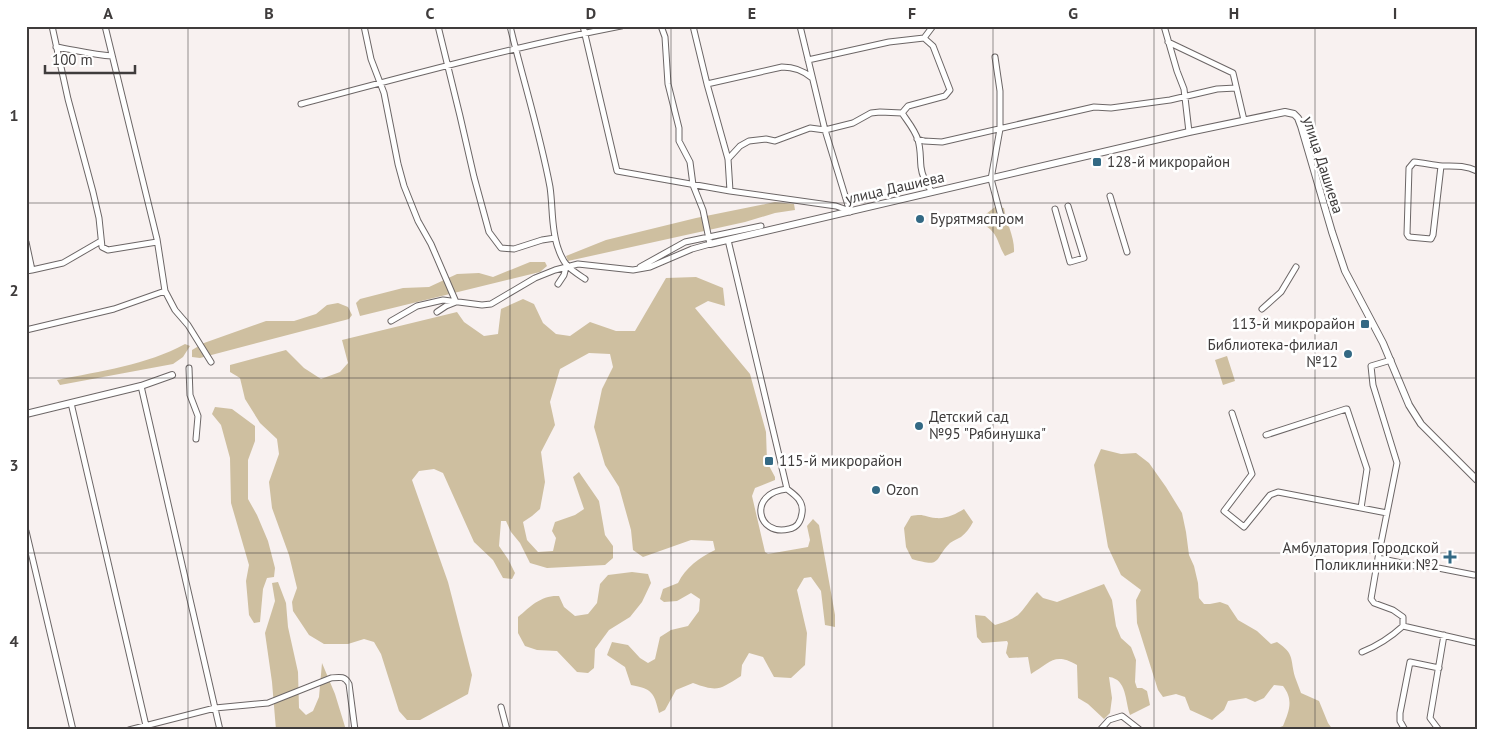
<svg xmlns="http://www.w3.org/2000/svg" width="1503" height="756" font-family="'PT Sans',sans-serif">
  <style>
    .green { fill: #cebfa0 }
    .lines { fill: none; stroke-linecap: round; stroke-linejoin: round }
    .minor-casing { stroke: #6c6666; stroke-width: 7 }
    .tertiary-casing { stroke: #6c6666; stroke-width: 8 }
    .minor { stroke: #fff; stroke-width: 5 }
    .tertiary { stroke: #fff; stroke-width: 6 }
    .grid { fill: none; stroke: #3f3c3c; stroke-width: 1; stroke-opacity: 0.55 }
    .poi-dot { fill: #336984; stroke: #fff; stroke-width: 2 }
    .labels { text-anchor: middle; stroke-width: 5; stroke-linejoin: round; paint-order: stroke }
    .poi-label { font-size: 15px; fill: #3f3c3c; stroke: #fff; text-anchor: start }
    .street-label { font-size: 15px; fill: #3f3c3c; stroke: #fff }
    .neatline { fill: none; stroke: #3f3c3c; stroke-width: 2 }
    .grid-label { font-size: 16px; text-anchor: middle; font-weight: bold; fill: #3f3c3c }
  </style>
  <rect width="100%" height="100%" fill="#f8f1f0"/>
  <!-- green -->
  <path class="green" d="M775,202L794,204L795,210L775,213L745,222L568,261L566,256L606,240L696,218Z
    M995,207L1004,208C1006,223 1015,237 1014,252L1005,256C997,243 999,235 986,226V214Z
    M530,262H545L547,266L540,272L360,316L356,303L360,299L403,288L429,287L457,274L479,273L493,277Z
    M696,277L723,288L725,306L708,301L695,308L750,374L766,432L767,462L775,477V480L755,488L752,496L765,552L768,554L808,547L810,540L807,526L813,519L819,525L835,615V627L825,625L821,591L811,577L804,578L797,590L807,633L805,665L791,678L774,677L763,657L749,653L742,665L741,676C719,690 718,692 693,683L676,690L665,710L659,713C654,692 652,689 631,685L625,667L607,655L612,642L628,645L640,658L648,663L655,659L660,637L671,630L688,626L699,611L700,599L691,593L677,601L664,602L660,599L663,589L678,583C686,567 699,558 715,550L713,541L691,540L643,557L633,550L631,530L619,487L605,465L594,427L602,389L613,367L610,354L589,353L560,369L550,402L555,425L541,452L545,482L540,509L532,516L523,522L527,540L538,552L553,551L556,538L552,531L555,522L575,515L584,509L573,477L579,472L599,501L605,535L613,546V558L605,565L547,568L530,563L520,543L511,532L506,521H501L499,546L508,559L515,573L512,579L503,578L493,560L474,542L443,473L434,469L419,471L412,480L448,582L472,675L468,694L420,720H407L399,711L381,654L374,642L364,639L348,644H324L309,635L293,611L292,602L297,588L289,555L272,508L269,482L279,454L277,439L260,423L245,399L240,378L230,372V365L286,350L304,368L321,379L340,372L348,363L342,340L457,312L464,322L484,336L498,334L501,309L523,299L534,304L543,323L556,334L570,336L590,322L616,331H635L666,278Z
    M338,303L348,307L352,315L349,319L200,358L192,357V350L204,343L266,321H294L316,314L327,305Z
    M185,344L190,346L183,357L173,364L60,385L57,380C100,371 147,365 185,344Z
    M1227,356L1235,381L1223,385L1215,360Z
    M215,407L232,409L255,426V441L248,460V499L257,515L268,541L275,568L274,577L267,578L263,589L260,622L254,623L249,615L246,581L249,565L231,503L230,458L221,425L212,414Z
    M1101,449L1121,454L1136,453L1149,463L1166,487L1182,513L1186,532L1189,555L1194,566L1198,583L1199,598L1204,604H1210L1220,602L1228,605L1238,620L1257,631L1271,644L1277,642C1295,654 1290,659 1295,677C1297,682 1299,688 1301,693L1319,701L1328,723L1333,730H1272L1283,726C1289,711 1294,700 1283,686L1274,685L1264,698L1255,702L1246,698L1228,701L1224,710L1212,720L1190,710L1185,697L1176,694L1163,697L1158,690L1137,623L1136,600L1141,590L1121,575L1108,547L1094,465Z
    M964,509L973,522C970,528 966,533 961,537C957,539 953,541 950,543C933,560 943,568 912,559L906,547L904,528L911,516C925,513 924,517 936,518C946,519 956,514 964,509Z
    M632,572L648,574L651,583L642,602L630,617L609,630L595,649L594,668L588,673L577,672L557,651L537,650L525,646L518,633V617C531,606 541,595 559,596L564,607L575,616L588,614L597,603L600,584L608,575Z
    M278,582L286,603L288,627L298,672L299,708L306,715L313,711L319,697L322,663L335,694L346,730H276L272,682L265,633L275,601L272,583Z
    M1104,584L1112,600L1116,626L1121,638L1131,647L1136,660L1135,682L1137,688H1142L1147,691L1150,705L1130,715C1125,701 1127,679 1109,677L1112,698L1110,713L1104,719L1088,704L1078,698L1077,665C1054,652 1050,663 1031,674L1028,657L1009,658L1006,653L1008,643L1007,641L982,643L977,637L975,615L985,616L995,625C1002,623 1011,620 1018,615C1024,610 1030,599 1037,592L1043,598L1057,602Z"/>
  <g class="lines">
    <!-- minor casing -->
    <g class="minor-casing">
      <path id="minor" d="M52,26L68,99L93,192L99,218L102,247L108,250L157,242
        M364,26L371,59L384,93L398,164L404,186L418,221L431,244L456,302L446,306L437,312
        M438,26L460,116L474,177L489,232L501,248L514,249L542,240L555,238
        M510,26C523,80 540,133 550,187C553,207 551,229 558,248C564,266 570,269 585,279
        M583,26L617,171L730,191L836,206L850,211
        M693,26L707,84L728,159L730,191
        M800,26L825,130L850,212
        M1164,26L1177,71L1184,89L1189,132
        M1168,42L1233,73L1244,120
        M56,47C75,50 93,55 112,56
        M995,57L1000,91V129L991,179L1002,220
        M808,60L889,42L924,38
        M707,84L782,67C794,67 803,70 812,78
        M301,104C407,76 513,47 621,26
        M917,139L924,141L942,142L1094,107L1111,108L1170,100L1217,89L1236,88
        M728,159L740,146L749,141L766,139L775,141L810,128L825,130L853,123L871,113L880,112L902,113
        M1441,166L1433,235L1431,239L1409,237L1407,234L1409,168L1414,162C1423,163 1433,165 1442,166C1454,166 1465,165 1477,171
        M932,192C927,185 922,176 921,167C920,158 921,150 918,140C915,130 908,122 902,113L908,106L945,96L950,90L933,46L924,38L933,26
        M1110,196L1127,252
        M1055,209L1070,262L1084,258L1068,206
        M728,240L787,489C795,495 804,501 802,513C801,521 797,528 789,529C757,537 747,493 787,489
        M26,242L32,270L26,271
        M640,267L685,242L761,226
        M32,270L63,263L101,241
        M558,284L564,275L566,267
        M165,291L175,310L188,325L211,362
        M1262,309L1281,292L1296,267
        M391,321L417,306L443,300L482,305L491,304L535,278L555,270L578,264L633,270L650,267L692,249L710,244L703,210L693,185L690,162L679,141V128L668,84L665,37L661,26
        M26,330L114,309L165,291L157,239L105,26
        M1391,360L1371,366L1373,385L1397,463L1378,558L1420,567L1428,566L1474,575
        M189,368L190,395L198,416L196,439
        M141,386L220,730
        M71,403L147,730
        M1232,413L1252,474L1224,511L1244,527L1270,495L1278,492L1387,513
        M1266,435L1346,409H1347L1367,469L1361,508
        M26,531L73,730
        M1378,558L1371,599L1374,603L1393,610L1403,617V626L1477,643
        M1362,652C1377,646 1391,637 1403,626
        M501,707L507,730
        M129,730L215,708L268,703L331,678C340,677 345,676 349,684L355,730
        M1100,730L1109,720L1122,716L1140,730
        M1405,730L1400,721V713L1410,662L1439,668
        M1439,730L1430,718L1444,635"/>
    </g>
    <!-- tertiary casing -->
    <g class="tertiary-casing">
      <path id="tertiary" d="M710,244L1189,132L1285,112L1294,114L1298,118L1301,126L1332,232L1345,271L1383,343L1409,405L1421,424L1477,480
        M26,414L141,386L172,375"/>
    </g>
    <!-- minor -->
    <use href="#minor" class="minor"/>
    <!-- tertiary -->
    <use href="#tertiary" class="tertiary"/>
  </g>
  <!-- grid -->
  <path class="grid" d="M188,26V730M349,26V730M510,26V730M671,26V730M832,26V730M993,26V730M1154,26V730M1315,26V730M26,203H1477M26,378H1477M26,553H1477"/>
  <!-- markers -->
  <g class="poi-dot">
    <rect x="1092" y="157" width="10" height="10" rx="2.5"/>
    <circle cx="920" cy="219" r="5"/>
    <rect x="1360" y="319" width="10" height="10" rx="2.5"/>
    <circle cx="1348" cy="354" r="5"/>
    <circle cx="919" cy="426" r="5"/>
    <rect x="764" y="456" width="10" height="10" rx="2.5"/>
    <circle cx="876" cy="490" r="5"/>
    <path d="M1447.5 549.5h5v5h5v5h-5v5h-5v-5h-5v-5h5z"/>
  </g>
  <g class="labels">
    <!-- poi labels -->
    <g class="poi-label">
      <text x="1107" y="167">128-й микрорайон</text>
      <text x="930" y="224">Бурятмяспром</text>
      <text x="1355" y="329" text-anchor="end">113-й микрорайон</text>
      <text x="1338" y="350" text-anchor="end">Библиотека-филиал<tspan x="1338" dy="17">№12</tspan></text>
      <text x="929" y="422">Детский сад<tspan x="929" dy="17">№95 "Рябинушка"</tspan></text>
      <text x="779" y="466">115-й микрорайон</text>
      <text x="886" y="495">Ozon</text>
      <text x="1439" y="553" text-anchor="end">Амбулатория Городской<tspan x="1439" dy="17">Поликлинники №2</tspan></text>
    </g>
    <!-- street labels -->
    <g class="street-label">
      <text transform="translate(1323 165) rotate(72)" y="5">улица Дашиева</text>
      <text transform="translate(895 188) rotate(-13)" y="5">улица Дашиева</text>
    </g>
  </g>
  <!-- border -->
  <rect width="1503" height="756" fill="none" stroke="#ffffff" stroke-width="55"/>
  <!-- scale -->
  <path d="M45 65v8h90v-8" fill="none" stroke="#3f3c3c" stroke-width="2.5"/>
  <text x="52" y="65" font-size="15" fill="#3f3c3c" stroke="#ffffff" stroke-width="4" paint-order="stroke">100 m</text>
  <rect x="28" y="28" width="1448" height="700" class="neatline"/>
  <g class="grid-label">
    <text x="108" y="19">A</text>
    <text x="269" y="19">B</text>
    <text x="430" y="19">C</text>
    <text x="591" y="19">D</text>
    <text x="752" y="19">E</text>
    <text x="912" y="19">F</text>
    <text x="1073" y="19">G</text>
    <text x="1234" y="19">H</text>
    <text x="1395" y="19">I</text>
    <text x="14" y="121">1</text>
    <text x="14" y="296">2</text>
    <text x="14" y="471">3</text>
    <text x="14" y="647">4</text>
  </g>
</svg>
